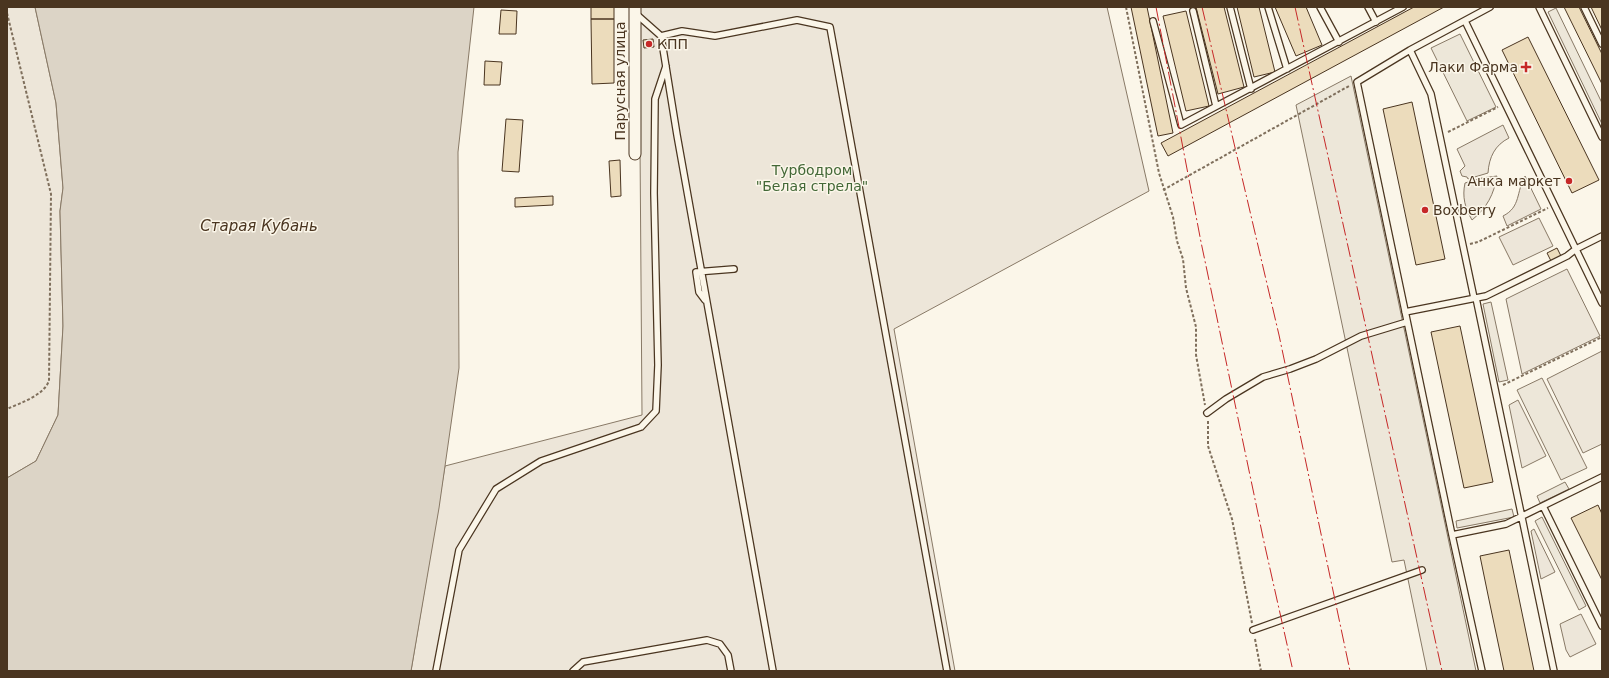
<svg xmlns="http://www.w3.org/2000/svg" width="1609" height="678" font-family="'DejaVu Sans',sans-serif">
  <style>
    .green { fill: #ede6d9; stroke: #887966 }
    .parking { fill: #ede7d9; stroke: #887966 }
    .water { fill: #dcd4c6; stroke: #887966 }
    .building { fill: #ecdcbc; stroke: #4a3520 }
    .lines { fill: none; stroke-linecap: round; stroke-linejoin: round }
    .service-casing { stroke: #4a3520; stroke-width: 8 }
    .minor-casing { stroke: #4a3520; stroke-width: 13 }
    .path { stroke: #7f6f5c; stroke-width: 2; stroke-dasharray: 3 2; stroke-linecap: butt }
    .service { stroke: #fbf6e9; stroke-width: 5.5 }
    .minor { stroke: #fbf6e9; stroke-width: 11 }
    .power { stroke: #c62828; stroke-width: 1; stroke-dasharray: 14 3 2 3; stroke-linecap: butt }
    .poi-dot { fill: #c62828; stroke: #fbf6e9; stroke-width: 1.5 }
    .labels { text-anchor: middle; stroke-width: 3; stroke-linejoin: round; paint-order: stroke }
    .poi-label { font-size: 14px; fill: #4a3520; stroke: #fbf6e9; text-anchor: start }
    .street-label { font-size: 14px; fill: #4a3520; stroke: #fbf6e9 }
    .park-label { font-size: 14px; fill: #436837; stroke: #fbf6e9 }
    .water-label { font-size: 15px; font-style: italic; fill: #4a3520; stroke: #fbf6e9 }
  </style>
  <rect width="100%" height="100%" fill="#fbf6e9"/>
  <!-- green -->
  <path class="green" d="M7,7H35L56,103L63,188L60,211L63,326L58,415L36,461L7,478Z
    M639,7H1107L1149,191L894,329L955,671H411L445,466L642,415Z
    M1503,125L1509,138C1495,145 1489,157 1488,173L1468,179L1467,177L1462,176L1460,171L1465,166L1457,149Z
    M1497,176C1494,194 1487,208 1472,220C1465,208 1462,197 1465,183L1482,178Z
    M1525,176L1541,209L1507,226L1503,216C1521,207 1516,192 1525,176Z
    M1539,218L1553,246L1513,265L1499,237Z
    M1567,269L1600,336L1522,374L1506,299Z
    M1602,351V444L1583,453L1547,379Z
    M1518,400L1546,456L1522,468L1509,405Z
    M1534,529L1555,572L1541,579L1531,531Z
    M1581,614L1596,644L1570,657L1566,650L1560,624Z"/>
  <!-- parking -->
  <path class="parking" d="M1556,8L1602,103V124L1548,12Z
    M1460,34L1496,107L1467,121L1431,48Z
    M1351,76L1476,671H1427L1404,560L1392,562L1296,105Z
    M1491,302L1508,380L1499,382L1483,304Z
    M1542,378L1587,468L1561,480L1517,390Z
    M1565,482L1569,489L1540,503L1537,496Z
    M1512,509L1514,517L1457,528L1456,521Z
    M1542,517L1586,606L1579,610L1535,521Z"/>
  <!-- water -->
  <path class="water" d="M35,7H474L458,152L459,368L439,508L411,671H7V478L36,461L58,415L63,326L60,211L63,188L56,103Z"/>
  <!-- building -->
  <path class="building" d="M591,7H614V19H591Z
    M1131,7H1147L1173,133L1158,136Z
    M1196,7H1224L1244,87L1218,94Z
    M1237,7H1259L1275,72L1254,77Z
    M1275,7H1306L1322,45L1296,56Z
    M1414,7H1444L1168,156L1161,143Z
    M1564,7H1579L1602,54V84Z
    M1591,7H1602V30Z
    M501,10L517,11L516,34H499Z
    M1186,11L1209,106L1186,111L1163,16Z
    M591,19H614V83L592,84Z
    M1528,37L1599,180L1572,193L1502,50Z
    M653,39L654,47L644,48L643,40Z
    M485,61L502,62L500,85H484Z
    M1412,102L1445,259L1416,265L1383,109Z
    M506,119L523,120L519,172L502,171Z
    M620,160L621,196L611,197L609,161Z
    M553,196V205L515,207V198Z
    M1557,248L1561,256L1551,261L1547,253Z
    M1460,326L1493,482L1464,488L1431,332Z
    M1598,505L1602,514V580L1571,518Z
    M1509,550L1534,671H1504L1488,595L1480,556Z"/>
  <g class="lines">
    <!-- service casing -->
    <g class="service-casing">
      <path id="service" d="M1230,7L1251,89
        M1268,7L1287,69
        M1320,7L1339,42
        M1368,7L1376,22
        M1539,7L1602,137
        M1584,7L1602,44
        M1193,11L1216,106
        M635,13L661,36L677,135L773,671
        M1153,21L1181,125L1403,7
        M1465,21L1602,303
        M661,36L682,31L715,36L797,20L830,27L947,671
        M1410,50L1431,94L1474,298
        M1476,298L1554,671
        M705,300L699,292L696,272L734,269
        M1405,312L1486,296L1567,256L1576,249L1602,236
        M1207,413L1226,399L1263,377L1290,369L1316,359L1361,336L1407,322
        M1543,506L1602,626
        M1452,535L1506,524L1602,477
        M1253,630L1422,570
        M436,671L459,550L496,489L541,461L641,427L656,411L658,365L654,193L655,99L666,66
        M573,671L583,662L707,640L720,644L728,655L731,671
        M1482,671L1452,535L1357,82L1410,50L1490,7"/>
    </g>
    <!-- minor casing -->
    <g class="minor-casing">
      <path id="minor" d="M635,7V154"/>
    </g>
    <!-- path -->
    <path class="path" d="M1126,7L1159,173L1173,217L1177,241L1183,259L1186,288L1196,327V355L1205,405
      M7,13L51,194L49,381C43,396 20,403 7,409
      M1448,132L1498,107
      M1163,190L1349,86
      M1470,244L1478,242L1548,208
      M1503,385L1602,337
      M1208,421V446L1232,519L1252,623
      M1255,639L1261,671"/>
    <!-- service -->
    <use href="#service" class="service"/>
    <!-- minor -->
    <use href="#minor" class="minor"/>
    <!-- power -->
    <path class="power" d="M1156,7L1201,242L1264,542L1293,671
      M1202,7L1279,335L1350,671
      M1295,7L1442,671"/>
  </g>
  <!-- markers -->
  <g class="poi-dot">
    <circle cx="649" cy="44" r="4"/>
    <path d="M1524 61h4v4h4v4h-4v4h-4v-4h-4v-4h4z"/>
    <circle cx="1569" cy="181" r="4"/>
    <circle cx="1425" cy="210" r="4"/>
  </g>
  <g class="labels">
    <!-- poi labels -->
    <g class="poi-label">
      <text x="657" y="49">КПП</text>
      <text x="1518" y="72" text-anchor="end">Лаки Фарма</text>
      <text x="1561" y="186" text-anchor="end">Анка маркет</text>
      <text x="1433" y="215">Boxberry</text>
    </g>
    <!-- street labels -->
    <g class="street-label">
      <text transform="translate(620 81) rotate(-90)" y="5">Парусная улица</text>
    </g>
    <!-- park labels -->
    <g class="park-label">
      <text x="812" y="175">Турбодром<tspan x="812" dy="16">"Белая стрела"</tspan></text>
    </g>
    <!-- water labels -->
    <g class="water-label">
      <text x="259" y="231">Старая Кубань</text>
    </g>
  </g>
  <!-- border -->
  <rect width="1609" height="678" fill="none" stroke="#4a3520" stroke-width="16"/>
</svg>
